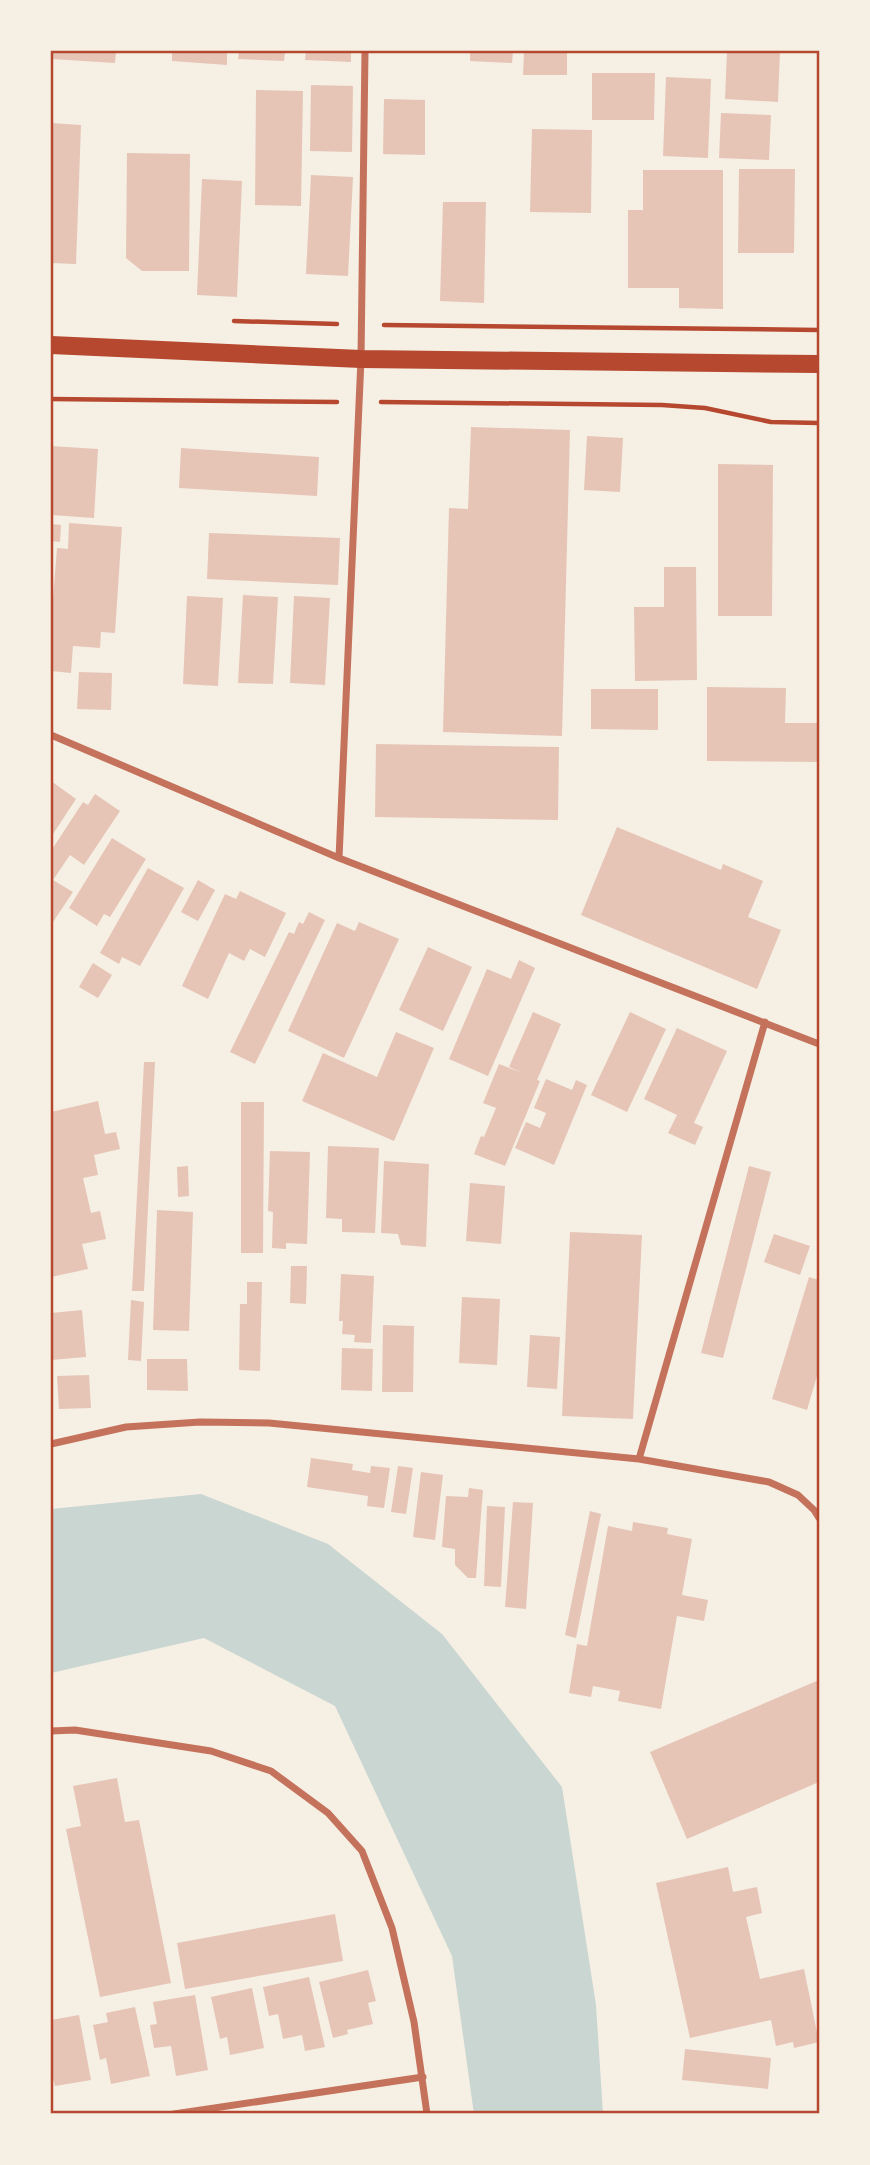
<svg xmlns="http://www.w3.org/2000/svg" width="870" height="2165" font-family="Overpass,sans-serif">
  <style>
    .water { fill: #c9d6d2 }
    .building { fill: #e6c5b7 }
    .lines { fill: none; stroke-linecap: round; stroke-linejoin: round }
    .path { stroke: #b5482f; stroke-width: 4.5 }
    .minor { stroke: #c5725c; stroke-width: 7 }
    .primary { stroke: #b5482f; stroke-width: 18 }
    .neatline { fill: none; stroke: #b5482f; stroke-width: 2.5 }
  </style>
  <rect width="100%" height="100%" fill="#f6efe4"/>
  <!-- water -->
  <path class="water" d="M201,1494L328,1544L442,1634L562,1787L596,2005L603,2114H474L452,1956L335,1706L204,1638L51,1673V1509Z"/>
  <!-- building -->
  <path class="building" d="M52,51H116L115,63L52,59Z
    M172,51H227V65L172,61Z
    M239,51H285L284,61L238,59Z
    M306,51H351V62L305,60Z
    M470,51H513L512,63L470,61Z
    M524,51H567V75H523Z
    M727,51H780L778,102L725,99Z
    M592,73H655L654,120H592Z
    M666,77L711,79L708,158L663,156Z
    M311,85L353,86L352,152L310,151Z
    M256,90L303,91L301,206L255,205Z
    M384,99L425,100V155L383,154Z
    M721,113L771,115L769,160L719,158Z
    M51,123L81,125L76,264L51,263Z
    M532,129L592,130L591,213L530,212Z
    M127,153L190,154L189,271H142L126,258Z
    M739,169H795L794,253H738Z
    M643,170H723V309L679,308V288H628V210H643Z
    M311,175L353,177L348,276L306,274Z
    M202,179L242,181L237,297L197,295Z
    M443,202H486L484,303L440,301Z
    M471,427L570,430L562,736L443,732L449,508L468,509Z
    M587,436L623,438L620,492L584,490Z
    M51,446L98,449L94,518L51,515Z
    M181,448L319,457L317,496L179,488Z
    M718,464L773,465L772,616H718Z
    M69,523L122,527L115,633L101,632L100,648L73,646L71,673L51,671V598H53L57,548L68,549Z
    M51,524L61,525L60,542L51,541Z
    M209,533L340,538L338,585L207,579Z
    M664,567H696L697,680L635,681L634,607H664Z
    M243,595L278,597L273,684L238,683Z
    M187,596L223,598L218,686L183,684Z
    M294,596L330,598L325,685L290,683Z
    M79,672L112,673L111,710L77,709Z
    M707,687L786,688L785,723H819V762L707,761Z
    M591,689H658V730L591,729Z
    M376,744L559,747L558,820L375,817Z
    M51,781L76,799L51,837Z
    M95,794L120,811L84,865L70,855L53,880L73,892L53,922L51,921V851L83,802L88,805Z
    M617,827L721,870L723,864L763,881L748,917L781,930L757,989L581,915Z
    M112,838L146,859L110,917L104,914L97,926L69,908Z
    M148,868L184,888L140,966L122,957L119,964L100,953Z
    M198,880L215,890L198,921L181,912Z
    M240,891L286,913L265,957L250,949L244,961L229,953L208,999L182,986L225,894L236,899Z
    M309,912L325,920L255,1064L230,1052L289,932L294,934L299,922L303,924Z
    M359,922L399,939L344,1058L288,1031L337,923L355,931Z
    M428,947L472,967L443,1031L399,1010Z
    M519,960L535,968L488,1076L449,1059L487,969L511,979Z
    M93,963L112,975L98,998L79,987Z
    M533,1012L561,1024L537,1080L540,1081L505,1166L474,1154L481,1136L484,1137L496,1108L483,1103L499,1064L523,1073L509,1067Z
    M630,1012L666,1029L627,1112L591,1095Z
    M677,1028L727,1051L694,1123L703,1127L695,1145L668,1133L677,1115L644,1099Z
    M396,1032L434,1048L394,1141L302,1101L323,1053L377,1077Z
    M144,1062H155L144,1291H132Z
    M546,1079L572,1090L576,1080L587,1085L554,1165L515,1148L526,1122L540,1128L546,1113L534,1108Z
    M98,1101L105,1134L116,1132L120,1149L94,1155L98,1175L83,1178L91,1213L100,1211L106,1239L82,1244L88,1269L51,1277V1112Z
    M241,1102H264L263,1253H241Z
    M328,1146L379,1148L375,1233L342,1232V1219L326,1218Z
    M270,1151L310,1152L307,1244L286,1243V1249L272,1248L273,1212L268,1211Z
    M384,1161L429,1164L426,1247L401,1245L398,1234L381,1233Z
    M188,1166L189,1196L178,1197L177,1167Z
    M749,1166L771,1172L723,1358L701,1353Z
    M470,1183L505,1186L501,1244L466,1241Z
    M157,1210L193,1212L189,1331L153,1330Z
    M570,1232L642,1235L633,1419L562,1416Z
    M774,1234L810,1246L800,1275L764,1262Z
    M291,1266H307L306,1304L290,1303Z
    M341,1274L374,1276L371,1343L354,1342L355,1335L342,1334L343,1321H339Z
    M809,1277L819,1280V1369L807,1410L772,1399Z
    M247,1282H262L260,1371L239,1370L240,1304H247Z
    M462,1297L500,1299L497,1365L459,1363Z
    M131,1300L144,1302L141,1361L128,1360Z
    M82,1310L86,1357L51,1360V1313Z
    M383,1325L414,1326L413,1392H382Z
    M530,1335L560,1337L557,1389L527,1387Z
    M342,1348L373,1349L372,1391L341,1390Z
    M147,1359H187L188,1391L147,1390Z
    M89,1375L91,1408L59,1409L57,1376Z
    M311,1458L353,1464L352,1470L370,1473L371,1466L390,1468L384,1508L367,1506L368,1496L307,1487Z
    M398,1466L413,1468L406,1514L391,1512Z
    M421,1472L443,1475L435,1540L413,1537Z
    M469,1488L483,1490L476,1578H468L455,1565V1549L442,1547L446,1496L468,1497Z
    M513,1502L533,1503L526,1609L505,1607Z
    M487,1506L505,1507L501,1587L484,1586Z
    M590,1511L601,1514L576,1638L565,1635Z
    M633,1522L668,1528L667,1534L692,1539L682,1595L708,1600L704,1621L677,1616L661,1709L618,1701L620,1691L593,1686L591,1697L569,1693L577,1644L587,1646L608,1526L632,1531Z
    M819,1680V1782L687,1839L650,1752Z
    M117,1778L125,1822L139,1820L171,1983L100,1997L66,1829L81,1826L73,1786Z
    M728,1867L733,1892L757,1887L762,1913L746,1917L760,1979L804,1969L819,2042L794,2048L793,2042L776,2046L771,2020L690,2038L656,1883Z
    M335,1914L343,1961L185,1989L177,1943Z
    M368,1970L376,2001L368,2003L373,2024L347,2030L348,2034L333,2038L319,1982Z
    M309,1977L325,2047L305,2051L302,2035L283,2039L278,2014L269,2016L263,1987Z
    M252,1988L264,2048L230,2055L227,2037L220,2039L211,1997Z
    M195,1995L208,2070L176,2076L171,2046L154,2048L150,2025L157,2024L153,2002Z
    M135,2007L150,2076L111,2084L106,2058L100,2060L93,2025L108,2022L106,2013Z
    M79,2015L91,2080L55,2086L51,2071V2020Z
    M685,2049L771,2058L768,2089L682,2080Z"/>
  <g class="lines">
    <!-- path -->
    <path class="path" d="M234,321L337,324
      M384,325L819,330
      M51,399L337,402
      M381,402L662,405L705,408L771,422L819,423"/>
    <!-- minor -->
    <path class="minor" d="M51,735L339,858L819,1044
      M339,858L361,359L365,51
      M51,1444L126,1427L200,1422L269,1423L639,1459L769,1482L798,1495L814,1510L819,1518
      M639,1459L765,1022
      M51,1731L75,1730L211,1751L271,1771L328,1813L362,1851L392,1928L414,2022L427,2114
      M174,2114L423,2077"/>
    <!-- primary -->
    <path class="primary" d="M51,345L361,359L819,364"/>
  </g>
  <!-- border -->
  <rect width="870" height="2165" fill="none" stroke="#f6efe4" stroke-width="105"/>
  <rect x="52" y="52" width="766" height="2060" class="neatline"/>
</svg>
